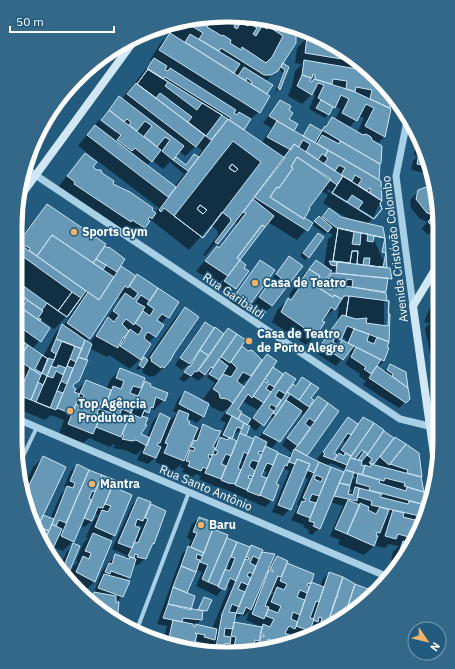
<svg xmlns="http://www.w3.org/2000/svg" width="455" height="669" font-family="'IBM Plex Sans',sans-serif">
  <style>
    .shadow { fill: #0007; fill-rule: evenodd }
    .building { fill: #6798b5; stroke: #cae5f5; fill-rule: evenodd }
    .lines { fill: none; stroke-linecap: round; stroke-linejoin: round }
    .minor { stroke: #a7cfe6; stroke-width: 4 }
    .tertiary { stroke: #a7cfe6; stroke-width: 7 }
    .secondary { stroke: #d1e7f5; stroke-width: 8 }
    .poi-dot { fill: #f2b169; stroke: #225b7e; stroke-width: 1.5 }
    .labels { text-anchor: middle; stroke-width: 3; stroke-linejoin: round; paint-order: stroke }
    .poi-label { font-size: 12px; font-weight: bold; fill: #fff; stroke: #225b7e; text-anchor: start }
    .street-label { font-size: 12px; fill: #fff; stroke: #225b7e }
    .rim { fill: none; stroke: #fff; stroke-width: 5 }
  </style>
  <rect width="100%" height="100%" fill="#225b7e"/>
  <!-- shadow -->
  <path class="shadow" d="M227,15L289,27L296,38L282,64L288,67L279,89L275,92L283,73L278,69L265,82L272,86L266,95L269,96L259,112L248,121L243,129L261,144L271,128L263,123L280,101L287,111L288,119L293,131L303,137L321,131L332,118L335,120L340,109L335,106L325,118L309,109L315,95L312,94L302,104L288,96L292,86L295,71L302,64L295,63L297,48L307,38L324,41L378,77L393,100L389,104L388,109L390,110L384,137L377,144L381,146L378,180L380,181L381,200L373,218L367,224L391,278L386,283L384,293V361L377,367L383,372L390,365L405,372L409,398L399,408L363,385L366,381L359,376L360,374L345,364L351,354L348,353L336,366L315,352L337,321L339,306H337L324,319L323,318L316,335L306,345L272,322L278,309L289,300L291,297L289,295L306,271L316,262L324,267L328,239L333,235L327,232L325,234L311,224L297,240L268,222L239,260L243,268L247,272L228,295L219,288L224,279L218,285L196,271L208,257L218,248L237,224L234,222L205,256L203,255L218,235L217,230L211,225L189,250L151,220L134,237L58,187L85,154L92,167L111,184L154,213L159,208L78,146L99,120L116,133V130L101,118L119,97L122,99L152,61L150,60L160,44L171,33L164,29L165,27ZM312,73L317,74L312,83L308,81ZM359,116L364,118L357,133L349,128ZM196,146L202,150L197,157L191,158L185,166L176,158L172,160L179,151L185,156ZM152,160L163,169L170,162L184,174L174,187L147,165ZM328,189L372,216V219L327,191ZM321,191L328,195L323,203L350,220L340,218L329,209L313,224L304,218L307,208ZM331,270L330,276L325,281L324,280ZM341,337L346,339L345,343L342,342L338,346L335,344Z
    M47,120L41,132L36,137L37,133Z
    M415,134L424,146L429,174L411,170L413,161L418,156L414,155L416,143H414Z
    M427,188L434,196L439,222L428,235L422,229L427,222L420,219L411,208L410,200L421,189Z
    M47,205L108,250L119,267L178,303L161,324L155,336L148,343L140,359L130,369L109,355L107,357L89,348L78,381L71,388L73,394L86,381L106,389L111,379L121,369L144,379L140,388L146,382L164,400L154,410L151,409L143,417L140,434L147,437L153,421L160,414L166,424L178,413L173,411L178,399L185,392L203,416L197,423L187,418V425L194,434L203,425L214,444L218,440L226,423L220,420L229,407L222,412L211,407L209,402L203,399L215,383L207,377L213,369L198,381L191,376L184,382L179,379L191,365L189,364L182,370L175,365L198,330L205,323L223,334L228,329L244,340L238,350L242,348L261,361L248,379L241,385L242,387L231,403L233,404L267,355L272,368L294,380L291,384L294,386L302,378L310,399L313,401L318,397L338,411L306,456L321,462L317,459L349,418L357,424L363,418L418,454L426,512L418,536L391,573L388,572L393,560H391L393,552L399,546L389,544L385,548L376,546L377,540H376L374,546L364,555L338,544L340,540L330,536L343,506L330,502L319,528L312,535L308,533L309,530L303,527L304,525L291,520L299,505H297L308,479L303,477L290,509L283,516L272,512L289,471L283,468L275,485L272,500L265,507L224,489L214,486L199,479L201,476L196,474L193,477L182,472L184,469L180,467L182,463L174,471L155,462L158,455L148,464L137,460L142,449L136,455L125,450L113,448L115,445L113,444L110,447L89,438L83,443L59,434L64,420L51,415L45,420L21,410L23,406L16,403V392L24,374L18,371L16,376L18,240ZM117,296L121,298L89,344L85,342ZM78,301L79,302L63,326L56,332L43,357L32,349L49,329L36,319L37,317L54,329L66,317ZM265,377L270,381L267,384L263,381ZM63,387L60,393L58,392ZM275,387L286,393V395L274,388ZM289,392L306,404V406L288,394ZM281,399H283L276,409L274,408ZM135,401L139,402L137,407L133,405ZM242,401L258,410L251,420L236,410ZM300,412L303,414L282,445L292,453L287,458L264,447L265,444L272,448ZM269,415L273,418L258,439L255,437L253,440L245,435L249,426L256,431ZM241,429L237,438L234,441L231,439L233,435H234ZM342,440L345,442L336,455L333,453ZM258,449L260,450L259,455L256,454ZM356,456L359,459L358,461L353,460ZM240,460L242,461L238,469L236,468ZM222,462L225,463L223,466L220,465ZM362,462L366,466L365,467L360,466ZM330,463L344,469L343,472L328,465ZM262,470L267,472L264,478L260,476ZM349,472H358V475ZM250,474L254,476L252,480L246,478ZM352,475L356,477L352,481L351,487L348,486ZM348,489L353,490L347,496ZM380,532L378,537L375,536Z
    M315,237L308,257L305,260L300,256Z
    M289,257L272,306L265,312L253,304Z
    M260,261L248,305L242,312L229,302Z
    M439,293L438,356L430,354L425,328L430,323L424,322L432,303L439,295Z
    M185,308L164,367L154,377L152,376L150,377L142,372L143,370L141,368L139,370L136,369L144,359L146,360L175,318Z
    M438,363V383H434Z
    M43,458L40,519H50L61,494L67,488L64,487L70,472L77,465L113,481L109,490L112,487L114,535L109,541L111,542L94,582L84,592L78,588L68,578L73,567L78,562L76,561L83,544L88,538L86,537L93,521L98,515L94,514L91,521L85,527L80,525L73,541L63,551L53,547L48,555L35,528L39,522L34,525L26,510L23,489L33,467Z
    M138,498L165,511L153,543L145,559L138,565L133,564L129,577L125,581L122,596L116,603L98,610L88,599L93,595L102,571L109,562L116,556L125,559L126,555L112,549L132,505ZM138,525L142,526L141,529L136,527ZM136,535L138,536L135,543L133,542Z
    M199,518L212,529L227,536L226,538L250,548L251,546L260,557L270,565L277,558L284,567L288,564L313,575L309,586L312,583L320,587L323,579L329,573L374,592L373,595L339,622L335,619L334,626L321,630L315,629L316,624H314L303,637L290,633L287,635L290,642L269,650L213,654L208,652L209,643L207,646L198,644L199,641L194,640L193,648L199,650L163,642L167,626L157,624L182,554L188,548L191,540L187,538L192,524ZM226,564L229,565L227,570L224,569ZM196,569L202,572L196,586L217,596L225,585L229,587L212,629L195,625L201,620L202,614L205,612L198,611L204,598L197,611H190L186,593ZM270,590L274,592L267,599ZM336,593L340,594L338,601ZM250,610L246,620L257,625L256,627L233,623L234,620L241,615L244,616ZM263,633L266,634L264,638L260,636Z
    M74,544L66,576L59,569L67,551Z"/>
  <!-- building -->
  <path class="building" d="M227,15L239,17L234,27L237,29L241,22L248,26L249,23L257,28L253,34L256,36L262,26L267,29L268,26L283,36L272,57L266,63L242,47L241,50L230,43L231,40L223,35L222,36L207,27L212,18Z
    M227,15L293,29L296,36V43L278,71L271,75H264L221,48L219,51L199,39L203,33L187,23Z
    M170,33L270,96L260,113L159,50Z
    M190,34L240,64L234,73L185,42Z
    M307,37L321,40L354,61L305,53Z
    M154,58L167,66L165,70L168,71L170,68L236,110L234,113L237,115L239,112L251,119L244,130L229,120L231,118L165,77L163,79L147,69Z
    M304,60L369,71L378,77L393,102L391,101L390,108L370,99L372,90L356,87L355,92L346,89L347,81L333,79L332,84L315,79V75L313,74L312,78L302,75Z
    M283,63L289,67L280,90L278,88L285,70L281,67Z
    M244,67L273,85L267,94L251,84L252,82L247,78L246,81L238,76Z
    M148,69L228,119L211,140L137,84Z
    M148,69L168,82L165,86L197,110L202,103L222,115L206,136L188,122L192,117L160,93L156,98L137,84Z
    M302,75L311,78L310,81L312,82L314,79L353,91L391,109L385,137L365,126L374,108L366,104L357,121L342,113L349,99L341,95L335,108L318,98L324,85L318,83L312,95L297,86Z
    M136,83L205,135L196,147L127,94Z
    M119,96L184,146L173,160L162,151L170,140L165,137L157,147L144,136L152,126L145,121L137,131L129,125L131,122L127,119L124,122L109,110Z
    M280,100L291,106L289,110L293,113L289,119L298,124L294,131L269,116Z
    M321,100L333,107L329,115L316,108Z
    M109,110L161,150L152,162L135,148L132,151L117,140L121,135L101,120Z
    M332,117L363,135L366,134L371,137L372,140L382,146L381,163L380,164L322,130L325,126L326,127Z
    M47,119L50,121L41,133L39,131Z
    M228,119L285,158L218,244L215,242L231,221L230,218L222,212L203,238L164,208L161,212L159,210Z
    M277,121L328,150L325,156L322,154L318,160L306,152L310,144L303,140L299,147L294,144L291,150L267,137Z
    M310,124L322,131L315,143L303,136Z
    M95,125L176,187L168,197L87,135Z
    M322,135L339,144L340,141L380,164L379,180L317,144Z
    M233,141L261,162L203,238L174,216ZM232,164L238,169L235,172L229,168ZM200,205L207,210L203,214L197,209Z
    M294,144L343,176L337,185L297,157L291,167L293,168L279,188L277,187L270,197L304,219L305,218L313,223L308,231L254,197Z
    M328,150L381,181L382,201L369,192L371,189L369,188L367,191L358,185L362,179L355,175L352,181L341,175L345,168L339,165L335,171L324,164L328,158L325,156Z
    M85,153L97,162L93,167L97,170H101L102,173L114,181L113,184L130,192L153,208L152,210L156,213L152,219L150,217L148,219L150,221L145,228L132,220L131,222L74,184L75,182L67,176Z
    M419,153L425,154L428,166L417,164Z
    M194,154L199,157L188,171L173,160L176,157L186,165Z
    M297,157L331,179L309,208L310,209L304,219L270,197L277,187L279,188L293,168L291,167Z
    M232,164L238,169L235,172L229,168Z
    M343,176L382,201L380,203L382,209L374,219L332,193Z
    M343,176L382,201L380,203L382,209L374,219L358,209L363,202L352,195L347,202L332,193Z
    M426,187L433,192L437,214L434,215L427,213L416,199L418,190Z
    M253,199L274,216L265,227L262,225L237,258L240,260L228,276L205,261L217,246L219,248L246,213L243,212Z
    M47,204L106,244L93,263L52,235L37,256L29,250L30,248L18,243Z
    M200,205L207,210L203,214L197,209Z
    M329,208L341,217L383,227L385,238L337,228L322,217Z
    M437,214L439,223L435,229L428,222L433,215Z
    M319,216L332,227L328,232L314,221Z
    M262,225L265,227L240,260L237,258Z
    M338,228L385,238L387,268L357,264L358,251H352L350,263L333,261Z
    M338,228L354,232L352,244L360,245L361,233L368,234L367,241L373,242L374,236L385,238L382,252L386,253L383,267L369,266L370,258H364L363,265L357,264L358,251H352L350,263L333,261Z
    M318,233L324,237L309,258L303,253Z
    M52,235L114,277L99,300L37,256Z
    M18,243L86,291L67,317L47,303L42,310L17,293Z
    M105,246L108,248L109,247L125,259L117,272L96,259Z
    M18,253L72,292L58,311L18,282Z
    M289,256L303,266L272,306L259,297L271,280L277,284L281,278L276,274Z
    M96,259L106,265L103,270L93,263Z
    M240,260L246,265L244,268L249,271L236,289L224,281Z
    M260,260L275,270L249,306L235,295Z
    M316,260L332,271L323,283L331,290L334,284L386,293L387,301H389L388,313L390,314L389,342L347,326L341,340L328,334L342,315L346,316L349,296H344L342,299L334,295L333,297L314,285L320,276L309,269Z
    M329,261L337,262V266L331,265Z
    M337,262L390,268L392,279L336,273Z
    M121,266L136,276L128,288L125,286L90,339L67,323L88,292L99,300Z
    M309,269L320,276L314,285L330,295L333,297L334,295L342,299L335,310L331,307L327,314L322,321L325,322L316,336L281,312L288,298L291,300L300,287L298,285Z
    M332,273L388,278L386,292L352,287L353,280L347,279L346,286L326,282Z
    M137,274L158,288L150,301L141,295L136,302L145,307L134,325L126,319L122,324L129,331L124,338L123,337L118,348L96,336L108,317L114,322L119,315L113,311L125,293L134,299L138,293L129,286Z
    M158,288L179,302L169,318L162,314L157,320L164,325L156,337L148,332L146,334L144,338L151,344L141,360L120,346L130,329L138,335L141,331L142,328L135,323L143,311L150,316L154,309L147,304Z
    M72,292L81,298L67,317L58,311Z
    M17,293L26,298L20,307L17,305Z
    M439,295V313L433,312Z
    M349,296L389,301L388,326L366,323L367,318L356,319L346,316Z
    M27,300L43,311L38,318L41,319L40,321L22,308Z
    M17,305L50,328L41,342L17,325Z
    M185,307L199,317L175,352L170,361L164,368L162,366L161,368L151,361L152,360L150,358Z
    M434,317L439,318L438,339Z
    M205,322L214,328L190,364L180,358Z
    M62,324L85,340L82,349L56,339Z
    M215,327L224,334L209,356L200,350Z
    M228,328L237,334L213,368L211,367L205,375L198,370Z
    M354,329L369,334L367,341L374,344L377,337L389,342L387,347L389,348L384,361L348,343Z
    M237,334L246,340L230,363L221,357Z
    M328,334L335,337L333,342L339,346L342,340L354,346L343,360L321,345Z
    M17,337L28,345L18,360L16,359Z
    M56,339L82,349L76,362L70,359L67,366L73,368L67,384L61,381L57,391L63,393L56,410L31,400L38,382L43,385L47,376L42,373L48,358L54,360L56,354L51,351Z
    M85,340L92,344L86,360L78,357Z
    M62,341L75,346L50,408L36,402Z
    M28,345L48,359L41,375L18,360Z
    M242,346L248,351L252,350L262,360L251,376L243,372L237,381L244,387L233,403L227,399L220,398L219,393L213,389L223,374L231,377L237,368L231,362Z
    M356,347L381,360L371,374L364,369L366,367L351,357Z
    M200,350L209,356L197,372L195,371L191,376L184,372L189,366L190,367Z
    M267,354L277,361L252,398L248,394L238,409L242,412L238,419L226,413Z
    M42,355L48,359L42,373L35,369Z
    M78,357L88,360L79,381L74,384L73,387L76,389L74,392L80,394L72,414L57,408Z
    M144,357L148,360L143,368L139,365Z
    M16,359L22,363L16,379Z
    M219,359L228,366L219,380L209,374Z
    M390,364L406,372L408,388L392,376L393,374L387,370Z
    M58,365L66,368L63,375L56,371L53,378L47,376L51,366L57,368Z
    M377,366L408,388L410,399L406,403L369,378Z
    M273,367L283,374L274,387L269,384L266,389L271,392L264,403L253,396L264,381L267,383L268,381L265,379Z
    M30,368L41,375L31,400L18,395Z
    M120,368L145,378L141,388L133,386L130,393L138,396L131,413L122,409L119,416L128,420L121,437L96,427L103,410L111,413L114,405L107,402L113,386L121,389L124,381L116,378Z
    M285,372L296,379L285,394L279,390L275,396L281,400L276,407L271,404L269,408L274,411L264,426L253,418Z
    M302,377L311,383L299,400L287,392L293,384L296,386Z
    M86,380L111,390L106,404L101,402L100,404L103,405L101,410L99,409L97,413L101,415L93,434L68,424L76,404L80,406L81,397L83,398L84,395L80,393Z
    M145,381L151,384L150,386L168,393L165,401L156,397L153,408L151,407L149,413L144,411L142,416L148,418L145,425H147L141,434L150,438L147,446L136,440L132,441L122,439L124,435L122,434L130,416L132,417L133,414H130L134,405L136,406L137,403L135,402Z
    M311,383L319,388L311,398L314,400L309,407L299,400Z
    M185,391L209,404L204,417L179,404Z
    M287,392L290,394L276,415L273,413Z
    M318,396L328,403L315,422L309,418L305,424L311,428L298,446L287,438Z
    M286,400L302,411L280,442L263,433Z
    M137,403L138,406L145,409L141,418L134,415L132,417L133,414H130L134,405L136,406Z
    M328,403L339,411L307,456L295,449Z
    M179,410L189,414L187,420L190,422L189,424L198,428L184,461L164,453L168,444L165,443Z
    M160,413L170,418L160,443H158L157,445L161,447L156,458L143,453Z
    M241,413L251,419L247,425L238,419Z
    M232,416L244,423L242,429L237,427L232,439L223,435Z
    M348,417L358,424L351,435L348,433L334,453L337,455L334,460L323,456L325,454L323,452Z
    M363,417L374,423L351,456L341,450Z
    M244,423L250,426L246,436L240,433Z
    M374,423L384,430L368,454L362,450L355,459L350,458Z
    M203,424L215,430L221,431L213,447L215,448L212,456L209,454L208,457L211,459L207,469L203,467L201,471L188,466L190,462L186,461L190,450L194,451L195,448L191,447L194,440L197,441Z
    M384,431L394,438L374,464L369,463L372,459L367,455Z
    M240,433L254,439L248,454L244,452L238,468L241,470L235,484L228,483L221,480Z
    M255,436L267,442L263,452L259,451L258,453L262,455L259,462L252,460L249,466L255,471L253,477L249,475L248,478L252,479L247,490L235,485Z
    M220,437L228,440L229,437L237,441L231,456L226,454L221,464L226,466L221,479L205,473L213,454L216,455L218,451L215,450Z
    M395,437L406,444L389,465L380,457Z
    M406,444L419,453L422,477L407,473L408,470L390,464Z
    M265,446L278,452L273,465L267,463L261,476L267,478L260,496L247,491Z
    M294,449L319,462L314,473L307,470L310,464L297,459L295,464L289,462Z
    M364,451L368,454L367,455L362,461L358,460Z
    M278,453L290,458L287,466L285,465L276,484L279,485L273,501L260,495Z
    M339,453L344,456L345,453L351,456L347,465L334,460Z
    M43,456L66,467L41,520L28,514L24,496Z
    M350,458L362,461L361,465L365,466L362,475L345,470Z
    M297,459L310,464L291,510L278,505Z
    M319,462L331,467L319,496L312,494L309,501L316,503L310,518L297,513L302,501L304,502L306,499L303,498ZM316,475L323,478L321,482L314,479Z
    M77,464L89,470L66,523L59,520L56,526L52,524L67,486L73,488L75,483L70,481Z
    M371,464L421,477L424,492L404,486L405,483L385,478L384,481L362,475L365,465L370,467Z
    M331,467L344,472L320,529L313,526L315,523L309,521Z
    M89,470L102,475L95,492L92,491L89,499L92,500L74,542L61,536Z
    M345,470L354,472L350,485L339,483Z
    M358,473L380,480L379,483L406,491L407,487L424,492L426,505L369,490L370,487L356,483Z
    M102,475L115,480L103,508L98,507L92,521L84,518Z
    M339,483L350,486L348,494L353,495L355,487L359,488L357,501L334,496Z
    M112,486L132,495L115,536L95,527L102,510L108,512L111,506L105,504Z
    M359,488L382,494L380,497L408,504L409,501L426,505L427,511L424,517L371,505L372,501L358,497Z
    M138,497L151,502L143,521L137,519L135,526L140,528L132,548L118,543Z
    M348,500L360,505L347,534L335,529Z
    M360,503L369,507L368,510L376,514L380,507L389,510L380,533L377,532L376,536H378L374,546L347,534Z
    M151,504L166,511L154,544L153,543L146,559L137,557L138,555L135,554L134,558L128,556L135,542L138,543L148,519L145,518Z
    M393,510L404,513L403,517L419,521L420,516L424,517L416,539L398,534L396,539L385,536Z
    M43,515L54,519L49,531L38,526Z
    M199,517L215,523L204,553L191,547L197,533L193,532Z
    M52,524L62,529L51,553H48L43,544Z
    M36,525L49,531L45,539L39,536Z
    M213,529L228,535L208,582L202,579L208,565L200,562Z
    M93,533L112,541L95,582L76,572L83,556L89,559L91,553L85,551Z
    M227,538L237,542L218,586L208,582Z
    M403,541L413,543L399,563L397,562L402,550H400Z
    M237,542L250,547L236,581L230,578L225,590L218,587L225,569L230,571L235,558L231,557Z
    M73,543L80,546L67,577L62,571Z
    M251,545L263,550L259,559L253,556L250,563L256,566L253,574L249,572L247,576L251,578L248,585L241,582L238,589L245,592L239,607L232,604L229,612L236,613L233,629L225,628L224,636L231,637L230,644L225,643L224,646H229L228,653H215L222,614L245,559L248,560L249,558L246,557Z
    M188,546L204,553L202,556L197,554L196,559L200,560L196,572L181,566Z
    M262,552L275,554L251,610L246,607L243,614L236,613Z
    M115,554L129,559L130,557L136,559L130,578L111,571L110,574L105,572L109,563L112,564Z
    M277,556L288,561L281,577L278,576L265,606L269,607L264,619L252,614L269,570L273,572V570L270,569Z
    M287,563L314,574L311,584L308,583L307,585L310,587L307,593L300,590L297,597L305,600L300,615L293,612L291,619L298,622L295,629L289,626L285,633L293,637L291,642L276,647L278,643L268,639L264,648L259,645L261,635L264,637V635L261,633L263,624L270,627L274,619L266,616L268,609L278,613L281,606L271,602L277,587L284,590L287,584L280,581Z
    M181,566L196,572L187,593L173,587Z
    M329,572L343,577L328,624L321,622L322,618L319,617L318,622L313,620Z
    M104,574L130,581L123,597L98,588Z
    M343,577L355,584L344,618L337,623L338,621L336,620L335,624L326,628L336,597H338L337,594Z
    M311,582L324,587L319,602L316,601L310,618L314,619L310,631L296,626Z
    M355,584L368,589L364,602L344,618Z
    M173,587L195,596L191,610L168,604Z
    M368,588L375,591L374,594L364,602Z
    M94,592L116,596V602H119L117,621L98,610L92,603Z
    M204,597L212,600L207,611L198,610Z
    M168,604L203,611L202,620L183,618L182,622L163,618Z
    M173,620L193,624V626L195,627V624L217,629L215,640L204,637L205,635L195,633L197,634L194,647L168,642Z
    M234,622L262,627L259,641L255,640L253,651L233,652L236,637L231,636Z"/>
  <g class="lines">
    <!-- minor -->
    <path class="minor" d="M19,465L37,427
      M136,632L189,492"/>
    <!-- tertiary -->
    <path class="tertiary" d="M407,121L396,176L413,306
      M25,168L400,419L437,428
      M15,418L388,577"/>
    <!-- secondary -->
    <path class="secondary" d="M19,198L136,38
      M436,469L413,306L439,263"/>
  </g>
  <!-- markers -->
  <g class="poi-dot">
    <circle cx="74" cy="232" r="4"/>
    <circle cx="255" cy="283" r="4"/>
    <circle cx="249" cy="341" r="4"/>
    <circle cx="70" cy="411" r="4"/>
    <circle cx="92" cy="484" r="4"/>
    <circle cx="201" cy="525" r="4"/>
  </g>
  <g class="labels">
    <!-- poi labels -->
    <g class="poi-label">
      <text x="82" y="236">Sports Gym</text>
      <text x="263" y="287">Casa de Teatro</text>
      <text x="257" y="338">Casa de Teatro<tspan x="257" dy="14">de Porto Alegre</tspan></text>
      <text x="78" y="408">Top Agência<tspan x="78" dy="14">Produtora</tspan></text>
      <text x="100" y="488">Mantra</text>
      <text x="209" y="529">Baru</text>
    </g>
    <!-- street labels -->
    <g class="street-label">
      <text transform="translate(395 249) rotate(-97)" y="4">Avenida Cristóvão Colombo</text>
      <text transform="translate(234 296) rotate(34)" y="4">Rua Garibaldi</text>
      <text transform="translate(206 488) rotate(23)" y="4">Rua Santo Antônio</text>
    </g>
  </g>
  <!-- crop -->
  <path d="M0 0H455V669H0ZM227 22H228A205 205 0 0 1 433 227V442A205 205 0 0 1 228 647H227A205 205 0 0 1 22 442V227A205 205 0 0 1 227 22Z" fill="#346888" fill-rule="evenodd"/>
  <path class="rim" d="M227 22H228A205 205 0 0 1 433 227V442A205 205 0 0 1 228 647H227A205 205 0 0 1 22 442V227A205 205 0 0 1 227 22Z"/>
  <!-- north arrow -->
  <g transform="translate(427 641) rotate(125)"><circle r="19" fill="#225b7e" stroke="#7a9db2"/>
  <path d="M0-3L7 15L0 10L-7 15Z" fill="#f2b169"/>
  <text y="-6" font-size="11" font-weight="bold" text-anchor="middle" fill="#ffffff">N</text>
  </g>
  <!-- scale -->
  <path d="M10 26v6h104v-6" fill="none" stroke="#ffffff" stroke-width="2"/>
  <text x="16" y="26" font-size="12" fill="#ffffff" stroke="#225b7e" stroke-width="3" paint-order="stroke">50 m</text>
</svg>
